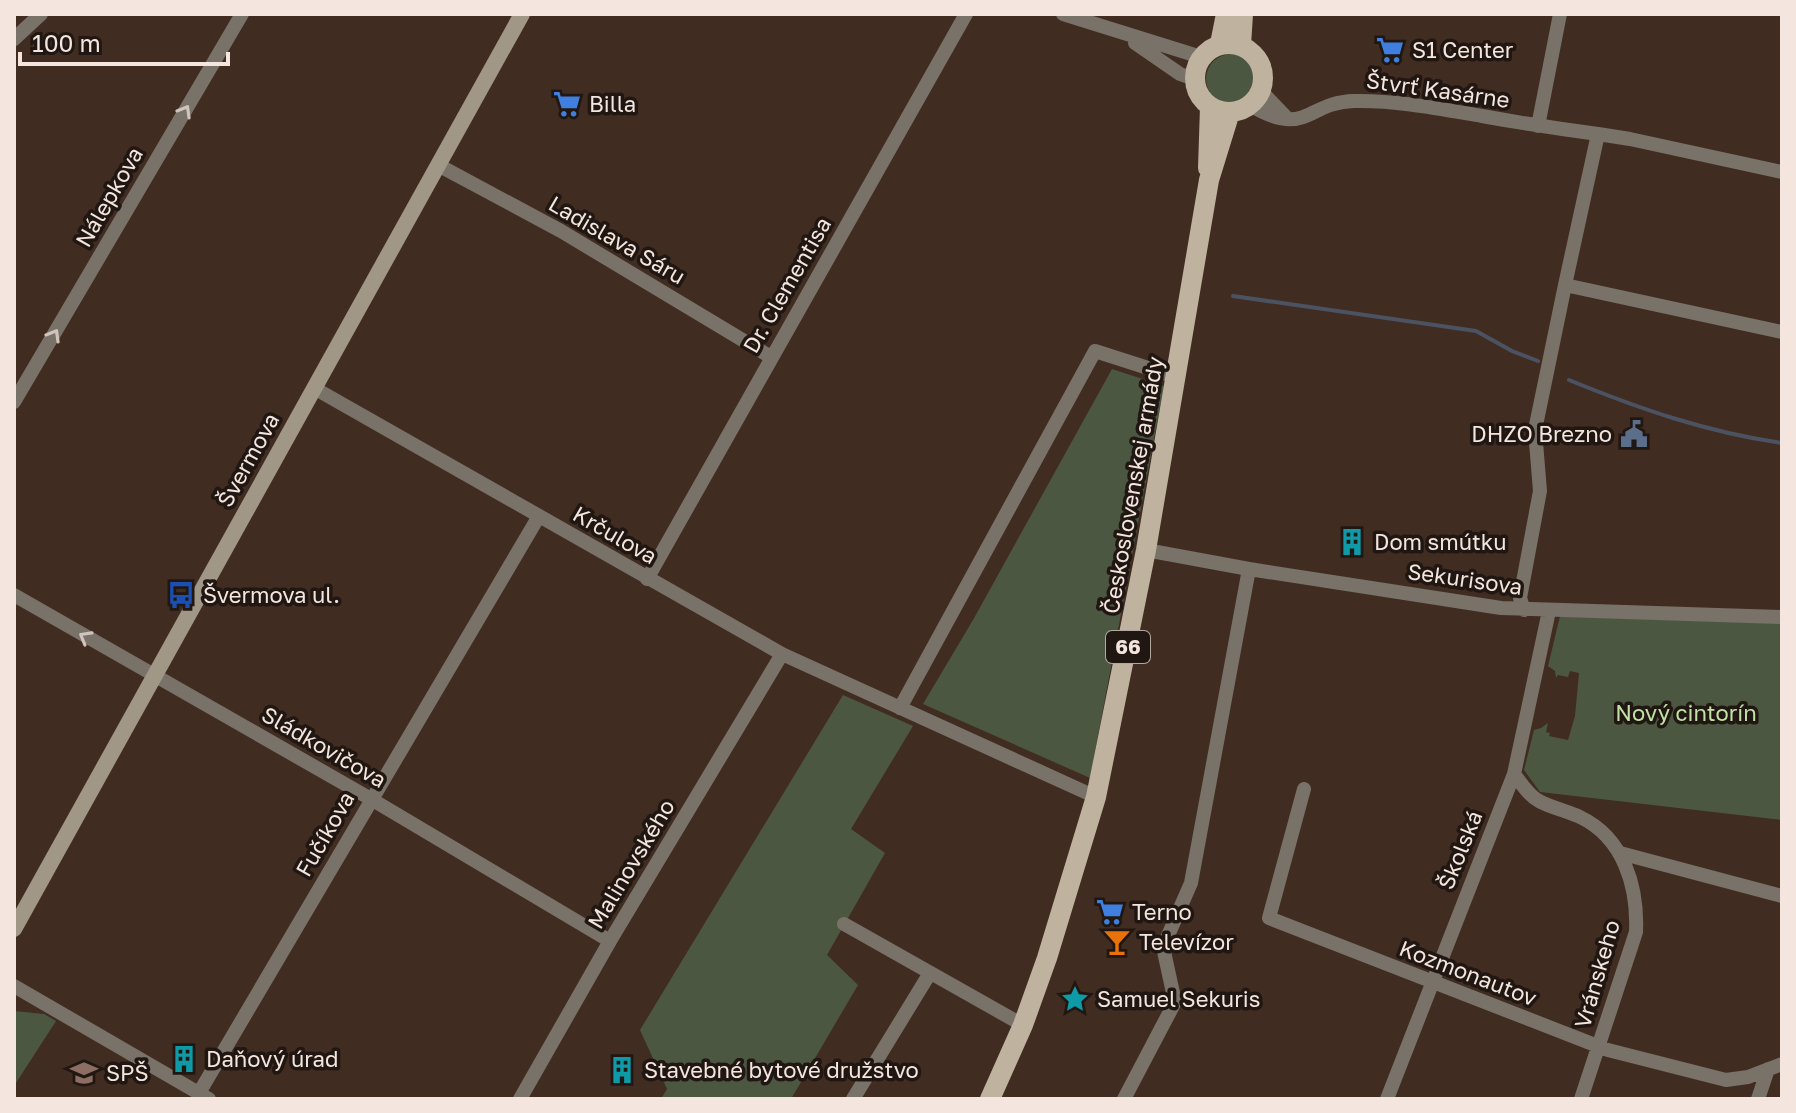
<svg xmlns="http://www.w3.org/2000/svg" width="1796" height="1113" font-family="'Golos Text',sans-serif">
  <style>
    .green { fill: #4c5742 }
    .lines { fill: none; stroke-linecap: round; stroke-linejoin: round }
    .stream { stroke: #4b5363; stroke-width: 4 }
    .street { stroke: #787269; stroke-width: 14 }
    .secondary { stroke: #a09787; stroke-width: 16 }
    .primary { stroke: #bfb39f; stroke-width: 20 }
    .oneway { stroke: #cfc3bc }
    .labels { text-anchor: middle; stroke-width: 7; stroke-linejoin: round; paint-order: stroke }
    .shield { fill: #201712; stroke: #b4a8a2; stroke-width: 2 }
    .shield-label { font-size: 20px; font-weight: bold; fill: #f4e6df }
    .poi-label { font-size: 22px; fill: #f4e6df; stroke: #201712; text-anchor: start }
    .street-label { font-size: 22px; fill: #f4e6df; stroke: #201712 }
    .park-label { font-size: 22px; fill: #c1e2a5; stroke: #201712 }
  </style>
  <rect width="100%" height="100%" fill="#412c21"/>
  <!-- green -->
  <path class="green" d="M1206 79a25 25 0 1 1 50 0a25 25 0 1 1-50 0Z
    M1112,369L1164,386L1090,778L923,704L973,620Z
    M1561,612L1782,622V820L1540,792L1524,770L1534,730L1541,728L1548,723L1546,732L1550,733L1549,736L1568,740L1575,716L1579,673L1570,671L1568,677L1558,675L1556,678L1555,671L1548,666Z
    M843,695L913,726L851,829L885,853L827,955L858,985L791,1099H661L667,1089L640,1030Z
    M14,1011L44,1014L56,1021L14,1086Z"/>
  <g class="lines">
    <!-- stream -->
    <path class="stream" d="M1233,296L1476,331L1512,351L1538,361
      M1569,380C1640,409 1706,432 1782,443"/>
    <!-- street -->
    <path class="street" d="M1063,14L1201,57
      M14,39L41,14
      M1135,43L1180,74L1194,79
      M1261,91L1288,119
      M1250,105C1306,139 1307,102 1354,101C1396,100 1441,109 1482,116C1521,123 1559,129 1598,134L1565,285
      M1538,126L1560,14
      M1598,134L1630,139L1782,172
      M438,165L561,231L771,357
      M314,388L782,654L1096,797
      M14,402L242,14
      M1146,550L1249,569L1501,608L1782,617
      M647,579L966,14
      M14,595L371,799L610,941
      M1524,610L1520,598L1540,491L1535,430L1565,285L1782,332
      M900,708L1095,351L1176,377
      M1514,774C1521,783 1529,796 1539,801C1552,808 1567,811 1580,817C1624,838 1638,887 1636,932L1581,1099
      M1304,789L1269,918L1608,1050L1726,1080L1748,1077L1782,1064
      M1620,853L1782,896
      M844,924L1023,1025
      M14,986L209,1099
      M199,1093L539,516
      M520,1099L610,941L782,654
      M853,1099L930,973
      M1124,1099L1175,1002L1163,947L1191,883L1249,569
      M1387,1099L1514,774L1549,611
      M1758,1099L1768,1069"/>
    <!-- secondary -->
    <path class="secondary" d="M14,929L522,14"/>
    <!-- primary -->
    <path class="primary" d="M1195 78a34 34 0 1 1 68 0a34 34 0 1 1-68 0Z
      M1220,44L1226,14
      M1241,45L1243,14
      M1208,168L1210,107
      M990,1099L1023,1025L1047,958L1096,797L1146,550L1209,180L1230,112"/>
  </g>
  <!-- one-way arrows -->
  <defs><path id="oneway-chevron" d="M-2-3.5L2.5 0L-2 3.5" fill="none" stroke-width="1.6" stroke-linecap="round" stroke-linejoin="round" transform="scale(2)"/></defs>
  <g class="oneway">
    <use href="#oneway-chevron" transform="translate(185 111) rotate(-60)"/>
    <use href="#oneway-chevron" transform="translate(54 335) rotate(-60)"/>
    <use href="#oneway-chevron" transform="translate(85 637) rotate(-150)"/>
  </g>
  <!-- icons -->
  <defs>
    <g id="supermarket-bare" transform="scale(2.16)"><path d="M-6-5.5h2.5l.6 2H6L4.5 2H-2.5L-4.4-4H-6ZM-1.5 3.2a1.3 1.3 0 1 0 .1 0ZM3 3.2a1.3 1.3 0 1 0 .1 0Z" fill="#3f7fe0" stroke="#201712" stroke-width="2.5" paint-order="stroke"/></g>
    <g id="civic-bare" transform="scale(2.16)"><path d="M-.6-6.5H3V-4.5H.6V-3L4-1V1h2V6H-6V1h2V-1L-.6-3ZM-1.2 2.5V6h2.4V2.5Z" fill="#5c6f8a" stroke="#201712" stroke-width="2.5" paint-order="stroke"/></g>
    <g id="building-bare" transform="scale(2.16)"><path d="M-4-6H4V6H1V3H-1V6H-4ZM-2.5-4.3h1.7v1.8h-1.7ZM.8-4.3h1.7v1.8H.8ZM-2.5-1h1.7V.8h-1.7ZM.8-1h1.7V.8H.8Z" fill="#0f9aa8" stroke="#201712" stroke-width="2.5" paint-order="stroke"/></g>
    <g id="bus-bare" transform="scale(2.16)"><path d="M-5-6H5V4H4V6H2V4H-2V6H-4V4H-5ZM-3.5-4V0h7V-4ZM-3.5 1.2v1.5H-2V1.2ZM2 1.2v1.5H3.5V1.2Z" fill="#1a4fb4" stroke="#201712" stroke-width="2.5" paint-order="stroke"/></g>
    <g id="bar-bare" transform="scale(2.16)"><path d="M-6-5H6L.8 .8V4.5H3.5V6h-7V4.5H-.8V.8Z" fill="#e8710a" stroke="#201712" stroke-width="2.5" paint-order="stroke"/></g>
    <g id="sight-bare" transform="scale(2.16)"><path d="M0-6L1.8-2.2L6-1.7L2.9 1.2L3.7 5.4L0 3.3L-3.7 5.4L-2.9 1.2L-6-1.7L-1.8-2.2Z" fill="#0f9aa8" stroke="#201712" stroke-width="2.5" paint-order="stroke"/></g>
    <g id="school-bare" transform="scale(2.16)"><path d="M0-5L7-2L0 1L-7-2ZM-4 1L0 2.5L4 1V4Q0 6-4 4Z" fill="#8d6e63" stroke="#201712" stroke-width="2.5" paint-order="stroke"/></g>
  </defs>
  <g fill-rule="evenodd">
    <use href="#supermarket-bare" x="1390" y="50"/>
    <use href="#supermarket-bare" x="567" y="104"/>
    <use href="#civic-bare" x="1634" y="434"/>
    <use href="#building-bare" x="1352" y="542"/>
    <use href="#bus-bare" x="181" y="595"/>
    <use href="#supermarket-bare" x="1110" y="912"/>
    <use href="#bar-bare" x="1117" y="942"/>
    <use href="#sight-bare" x="1075" y="999"/>
    <use href="#building-bare" x="184" y="1059"/>
    <use href="#building-bare" x="622" y="1070"/>
    <use href="#school-bare" x="84" y="1073"/>
  </g>
  <g class="labels">
    <!-- shield labels -->
    <rect class="shield" x="1106" y="631" width="44" height="32" rx="6"/>
    <g class="shield-label">
      <text x="1128" y="654">66</text>
    </g>
    <!-- poi labels -->
    <g class="poi-label">
      <text x="1412" y="58">S1 Center</text>
      <text x="589" y="112">Billa</text>
      <text x="1612" y="442" text-anchor="end">DHZO Brezno</text>
      <text x="1374" y="550">Dom smútku</text>
      <text x="203" y="603">Švermova ul.</text>
      <text x="1132" y="920">Terno</text>
      <text x="1139" y="950">Televízor</text>
      <text x="1097" y="1007">Samuel Sekuris</text>
      <text x="206" y="1067">Daňový úrad</text>
      <text x="644" y="1078">Stavebné bytové družstvo</text>
      <text x="106" y="1081">SPŠ</text>
    </g>
    <!-- street labels -->
    <g class="street-label">
      <text transform="translate(1438 90) rotate(8)" y="8">Štvrť Kasárne</text>
      <text transform="translate(109 197) rotate(-60)" y="8">Nálepkova</text>
      <text transform="translate(617 240) rotate(30)" y="8">Ladislava Sáru</text>
      <text transform="translate(787 285) rotate(-60)" y="8">Dr. Clementisa</text>
      <text transform="translate(248 460) rotate(-61)" y="8">Švermova</text>
      <text transform="translate(1133 485) rotate(-80)" y="8">Československej armády</text>
      <text transform="translate(615 535) rotate(30)" y="8">Krčulova</text>
      <text transform="translate(1465 579) rotate(8)" y="8">Sekurisova</text>
      <text transform="translate(324 747) rotate(30)" y="8">Sládkovičova</text>
      <text transform="translate(325 834) rotate(-60)" y="8">Fučíkova</text>
      <text transform="translate(1460 850) rotate(-68)" y="8">Školská</text>
      <text transform="translate(631 864) rotate(-59)" y="8">Malinovského</text>
      <text transform="translate(1468 973) rotate(21)" y="8">Kozmonautov</text>
      <text transform="translate(1597 974) rotate(-74)" y="8">Vránskeho</text>
    </g>
    <!-- park labels -->
    <g class="park-label">
      <text x="1686" y="721">Nový cintorín</text>
    </g>
  </g>
  <!-- border -->
  <rect width="1796" height="1113" fill="none" stroke="#f4e6df" stroke-width="32"/>
  <!-- scale -->
  <path d="M20 52v12h208v-12" fill="none" stroke="#f4e6df" stroke-width="4"/>
  <text x="32" y="52" font-size="24" fill="#f4e6df" stroke="#201712" stroke-width="6" paint-order="stroke">100 m</text>
</svg>
